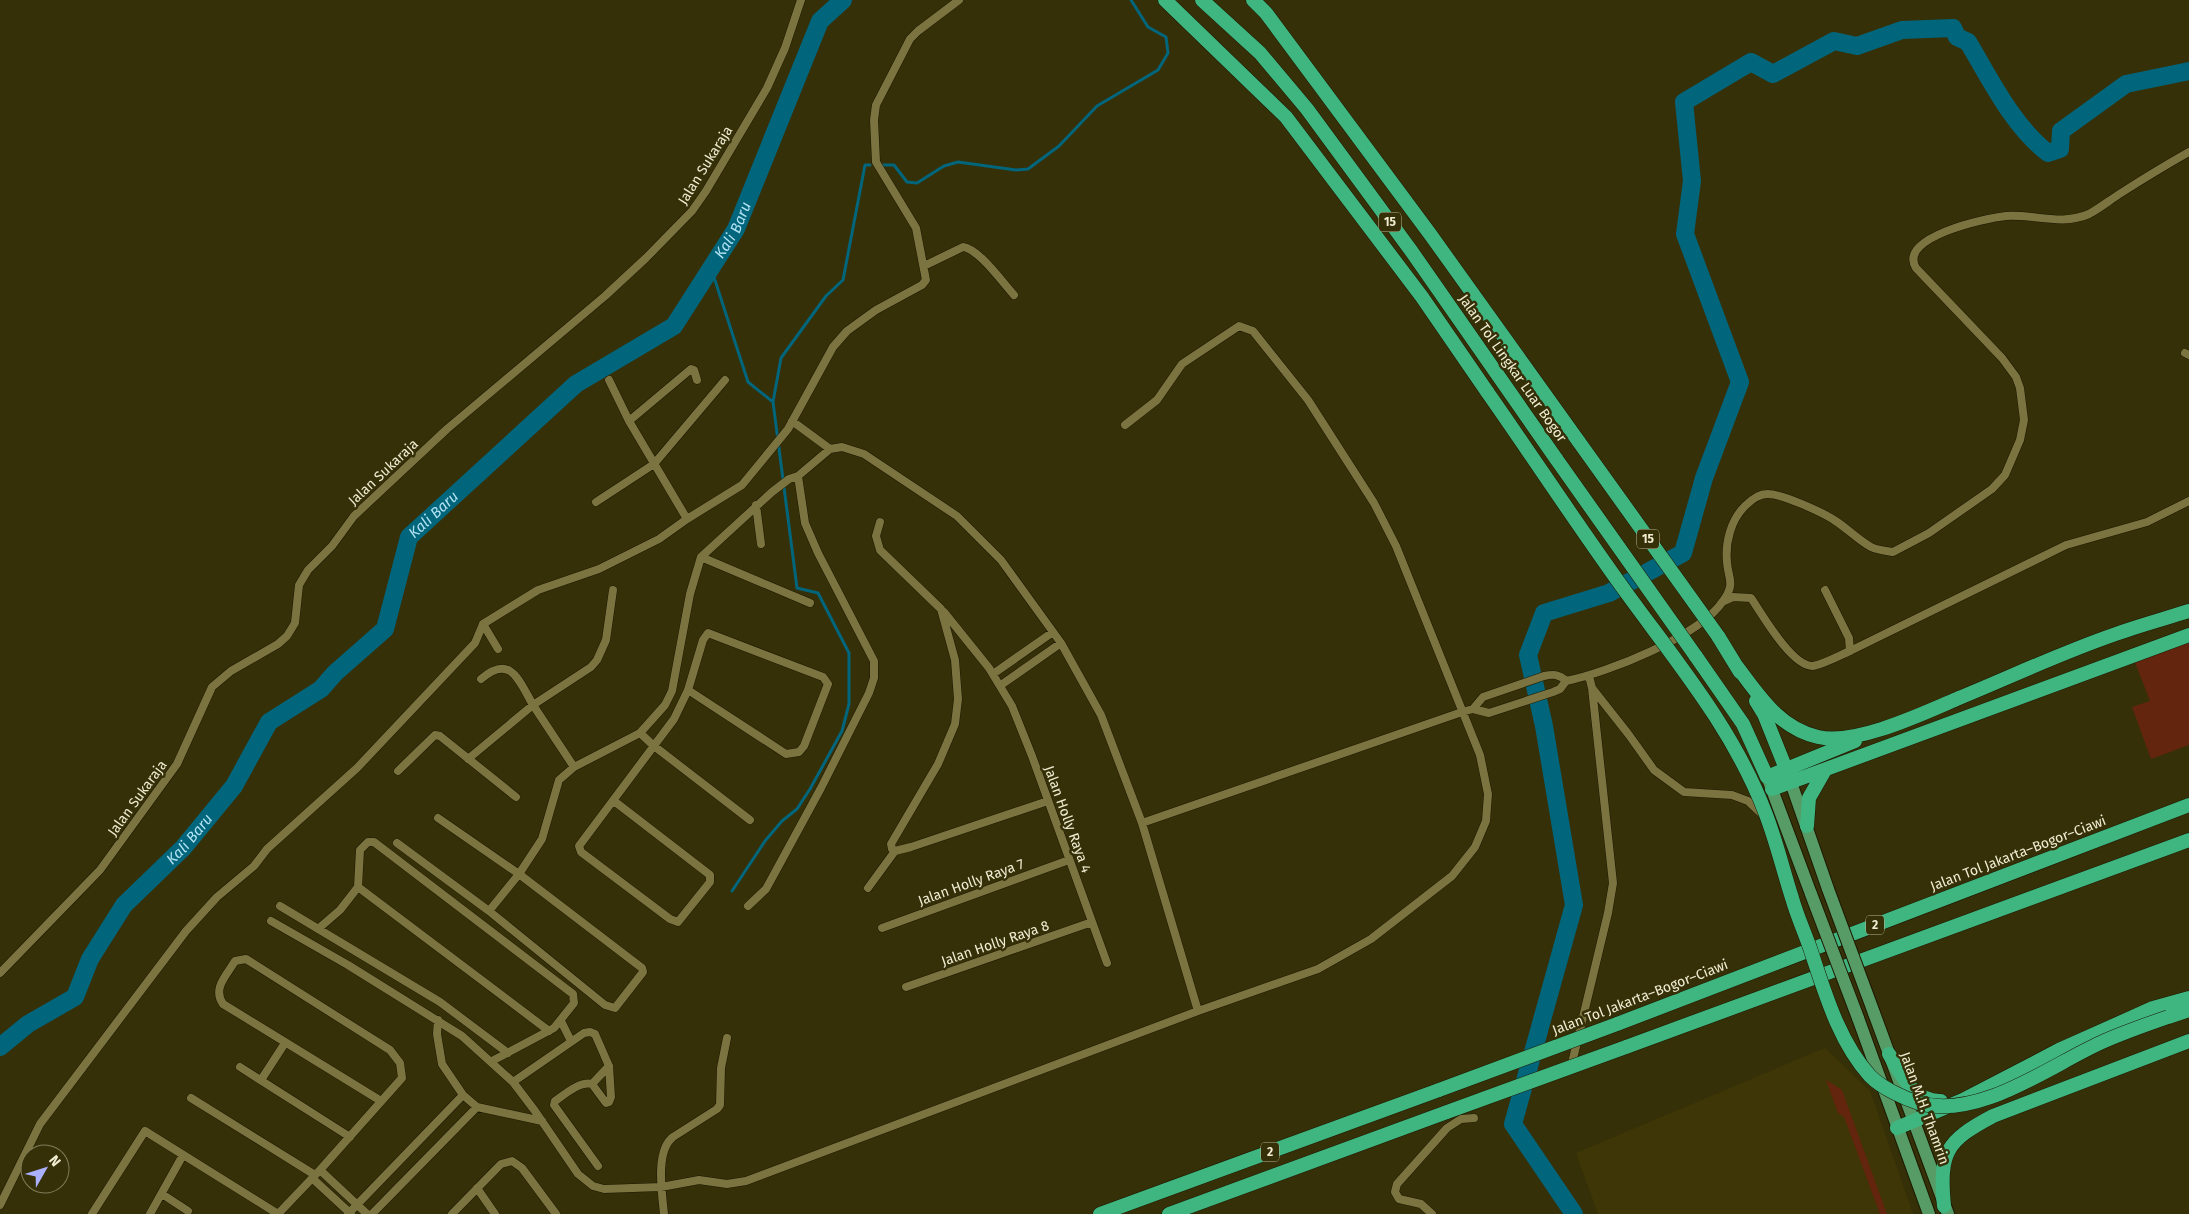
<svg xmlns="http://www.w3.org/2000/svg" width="2189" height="1214" font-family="'Fira Sans',sans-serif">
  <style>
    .built { fill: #3e3606 }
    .green { fill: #63250d }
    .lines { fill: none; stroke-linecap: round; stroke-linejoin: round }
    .stream { stroke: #01657c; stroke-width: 3 }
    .river { stroke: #01657c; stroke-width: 18 }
    .minor-casing { stroke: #1c1800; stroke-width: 9 }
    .primary-casing { stroke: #1c1800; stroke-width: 14 }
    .motorway-casing { stroke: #1c1800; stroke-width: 15 }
    .minor { stroke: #7b7340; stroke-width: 8 }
    .primary { stroke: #579b66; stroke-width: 12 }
    .motorway { stroke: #3fb680; stroke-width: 14 }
    .primary-bridge-casing { stroke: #1c1800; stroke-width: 14; stroke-linecap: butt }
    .motorway-bridge-casing { stroke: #1c1800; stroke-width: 15; stroke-linecap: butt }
    .primary-bridge { stroke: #579b66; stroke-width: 12 }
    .motorway-bridge { stroke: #3fb680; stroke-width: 14 }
    .labels { text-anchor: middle; stroke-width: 5; stroke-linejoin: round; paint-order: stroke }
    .shield { fill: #363008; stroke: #b9b496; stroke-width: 1 }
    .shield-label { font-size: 12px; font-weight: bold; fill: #f1edd3 }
    .street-label { font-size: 14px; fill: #f1edd3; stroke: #363008 }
    .water-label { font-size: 15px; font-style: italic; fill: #b2e3f3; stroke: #363008 }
  </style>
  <rect width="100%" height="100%" fill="#363008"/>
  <!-- built -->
  <path class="built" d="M1825,1048L1870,1091L1913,1214H1598L1576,1153Z"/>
  <!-- green -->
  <path class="green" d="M2189,635V745L2151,759L2132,707L2150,701L2133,657Z
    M1826,1080L1842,1090L1887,1214H1880L1844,1117L1838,1113Z"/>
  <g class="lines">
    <!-- stream -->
    <path class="stream" d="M880,165H894L907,182L917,183L944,166L958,162L1016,170L1028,169L1059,146L1097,106L1158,70L1168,53L1166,37L1148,27L1131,0
      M711,268L748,382L773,402L797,588L818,593L849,653V704L842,731L810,789L797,809L782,821L765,841L732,891
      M773,402L781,358L826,296L843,280L865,165H870"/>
    <!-- river -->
    <g class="river">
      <path id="s1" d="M0,1047L28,1024L75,997L90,959L124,905L183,848L234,786L269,722L321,689L335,673L385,629L409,537L576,384L674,326L736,229L820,21L843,0"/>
      <path d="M1574,1214L1513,1124L1574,905L1544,726L1528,655L1544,613L1609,593L1683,553L1704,478L1740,382L1685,234L1692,181L1684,102L1751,62L1773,74L1834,41L1857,46L1902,30L1953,28L1957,37L1968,42C1991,80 2012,125 2048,153L2060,149L2061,131L2126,84L2189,71"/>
    </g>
    <!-- minor casing -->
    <g class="minor-casing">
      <path id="minor" d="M924,266L963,247C979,249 1002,282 1014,295
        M2185,353L2189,355
        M609,380L629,421L687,519
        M629,421L691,369L694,370L697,380
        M792,421L830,449
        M596,502L654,464L725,380
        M756,505L761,544
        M880,522L876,536L880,550L941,609L955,660L958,699L955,724L938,764L891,844L892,849L895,851L911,847L1048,801
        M701,557L810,603
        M1825,590L1849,638L1850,651
        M1724,601L1733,597L1751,598C1762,614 1792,667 1813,666C1822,665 1841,655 1850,651L2066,545L2147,522L2189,501
        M944,612L989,668L1012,706L1032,756L1107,963
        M483,624L498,649
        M993,674L1053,632
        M481,679C511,653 519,681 533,705L591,667L597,660L606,640L613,590
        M1001,685L1061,643
        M1592,688L1629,735L1654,770L1684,792L1732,795L1748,801L1763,815
        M1473,709L1483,697L1544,676C1553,674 1559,674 1566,681
        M640,733L654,746L750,820
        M468,759L533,705L574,767
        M398,771L435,735L440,736L516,797
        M614,801L710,875V882L678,922L670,919L581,852L579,846L674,719L688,690L786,754L799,752L804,746L828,684L823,677L708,633L703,640L688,690
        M1142,823L1462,712L1473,709L1489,713L1553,692L1560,689L1566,681C1607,673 1700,636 1723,601C1736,583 1728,579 1727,562C1725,542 1731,520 1745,506C1751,500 1758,494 1767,494C1780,493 1822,512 1834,520C1847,528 1858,540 1871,547C1877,550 1886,551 1893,552L1929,533L1992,489L2005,475L2020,440L2024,420L2020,388L2016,377L2002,358L1916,268C1897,237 1986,218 2006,216C2034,214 2062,226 2089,214C2100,208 2110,200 2121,193C2143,179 2166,165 2189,152
        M397,843L489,911L605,1005L615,1008L643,972L642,968L519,874L438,818
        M358,887L549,1031
        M868,888L895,851
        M280,906L440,1002L508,1053
        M748,906L766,889L821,788L869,693L874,678V661L818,553L805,523L798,476
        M489,911L519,874L542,839L559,780L574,767L640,733L665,705L672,691L690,594L701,557L772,492L789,479L798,476L830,449L842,447L864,454L957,516L1001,560L1061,643L1101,715L1142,823L1198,1011
        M271,921L348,965L462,1036L513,1082L535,1111L578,1174L593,1186L604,1189L661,1187L699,1180L727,1184L746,1181L1198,1011L1318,969L1371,939L1452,876L1475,847L1486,821L1488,794L1480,755L1396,546L1374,503L1308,400L1253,331L1239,326L1182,364L1157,400L1125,425
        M882,928L1069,860
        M318,929L340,910L358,887L360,850L368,842H374L573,994L574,1003L554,1028L492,1061
        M0,973L100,870L177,764L212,687L231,671L278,644L287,636L295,623L299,585L308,570L332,546L354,516L447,429L605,296L646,258L692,211L706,191L767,88L785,48L801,0
        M906,987L1092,922
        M438,1020L437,1034L442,1064L463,1095L477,1107L542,1121
        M561,1021L571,1041
        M240,1067L350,1137
        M1574,1068L1572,1063L1608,913L1613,883L1592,688L1589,676
        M261,1080L285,1043
        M513,1082L584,1033L590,1032L595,1034L609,1066L611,1097L609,1102L606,1103L592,1084C580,1081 565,1094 555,1101L554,1105L598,1166
        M592,1084L609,1066
        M191,1098L315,1175
        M320,1170L367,1214
        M312,1178L351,1214
        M477,1188L495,1214
        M162,1194L188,1211
        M0,1205L40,1124L186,931L217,897L254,866L267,849L357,768L475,643L483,624L538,590L599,569L659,539L687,519L742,485L788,429L833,347L847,331L876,310L922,285L926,280L916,228L876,162L874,120L876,105L910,39L918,31L959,0
        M92,1214L145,1131L278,1214
        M150,1214L183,1155
        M278,1214L320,1170L402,1078L400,1063L390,1050L246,959L235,961C227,975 212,988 223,1004L381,1101
        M348,1214L463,1095
        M372,1214L477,1107
        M452,1214L501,1164L512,1161L522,1168L556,1214
        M664,1214C662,1193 655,1151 673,1137L717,1109L720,1105L721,1068L727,1038
        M1432,1214L1421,1204L1399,1199L1395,1192L1397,1184L1447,1128L1461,1119L1474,1118"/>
    </g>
    <!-- primary casing -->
    <g class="primary-casing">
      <path id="primary" d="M1788,774L1828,889
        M1768,779L1811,894
        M1874,1013L1948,1214
        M1858,1018L1929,1214"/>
    </g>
    <!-- motorway casing -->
    <g class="motorway-casing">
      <path id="motorway" d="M1165,0L1286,117L1422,297L1488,393
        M1202,0L1260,53L1307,109L1412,252L1557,460
        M1253,0L1266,13L1430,234L1579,442
        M1718,636L1740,672
        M1695,655L1743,724L1767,777L1855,741
        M1735,664C1758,694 1778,728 1818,737C1855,746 1924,713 1959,698C2010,677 2061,653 2113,635C2138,626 2164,619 2189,611
        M1756,701L1764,714L1786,769
        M1772,789L2189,635
        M1807,826L1809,798L1825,770
        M2168,1017L2189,1010
        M1617,1024L2189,805
        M1626,1047L2189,840
        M1889,1054C1901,1074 1913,1102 1941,1101
        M1897,1128L1963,1100L2059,1050L2153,1008L2189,998
        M1944,1206C1939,1152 1946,1141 1993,1116L2189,1041
        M1100,1214L1439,1090
        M1169,1214L1447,1112"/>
    </g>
    <!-- minor -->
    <use href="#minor" class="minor"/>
    <!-- primary -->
    <use href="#primary" class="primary"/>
    <!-- motorway -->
    <use href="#motorway" class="motorway"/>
    <!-- primary-bridge casing -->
    <g class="primary-bridge-casing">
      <path id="primary-bridge" d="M1828,889L1874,1013
        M1811,894L1858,1018"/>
    </g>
    <!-- motorway-bridge casing -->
    <g class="motorway-bridge-casing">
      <path id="motorway-bridge" d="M1488,393C1535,460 1580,529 1628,595C1679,665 1734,731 1765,812C1776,840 1783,870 1792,898C1797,916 1805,933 1811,951C1825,993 1839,1042 1870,1076C1882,1088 1903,1098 1919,1103C1978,1120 2048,1067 2100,1043C2122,1033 2145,1025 2168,1017
        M1579,442L1718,636
        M1557,460L1695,655
        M1439,1090L1617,1024
        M1447,1112L1626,1047"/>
    </g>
    <!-- primary-bridge -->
    <use href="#primary-bridge" class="primary-bridge"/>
    <!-- motorway-bridge -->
    <use href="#motorway-bridge" class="motorway-bridge"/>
  </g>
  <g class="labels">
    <!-- shield labels -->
    <g class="shield">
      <rect x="1379" y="212.5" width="22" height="19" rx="4"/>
      <rect x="1637" y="529.5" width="22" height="19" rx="4"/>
      <rect x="1866" y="915.5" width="18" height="19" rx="4"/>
      <rect x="1261" y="1142.5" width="18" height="19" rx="4"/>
    </g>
    <g class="shield-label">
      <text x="1390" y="226">15</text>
      <text x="1648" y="543">15</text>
      <text x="1875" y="929">2</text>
      <text x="1270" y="1156">2</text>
    </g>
    <!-- street labels -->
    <g class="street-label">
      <text transform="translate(705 165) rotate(-58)" y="5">Jalan Sukaraja</text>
      <text transform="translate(1513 368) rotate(55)" y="5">Jalan Tol Lingkar Luar Bogor</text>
      <text transform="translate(383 472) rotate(-43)" y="5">Jalan Sukaraja</text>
      <text transform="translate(137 798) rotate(-54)" y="5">Jalan Sukaraja</text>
      <text transform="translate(1068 819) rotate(70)" y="5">Jalan Holly Raya 4</text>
      <text transform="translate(2018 853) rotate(-21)" y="5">Jalan Tol Jakarta–Bogor–Ciawi</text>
      <text transform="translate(971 882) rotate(-20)" y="5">Jalan Holly Raya 7</text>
      <text transform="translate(995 943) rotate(-19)" y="5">Jalan Holly Raya 8</text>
      <text transform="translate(1640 997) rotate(-21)" y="5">Jalan Tol Jakarta–Bogor–Ciawi</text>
      <text transform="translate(1925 1108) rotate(70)" y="5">Jalan M.H. Thamrin</text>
    </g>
    <!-- water labels -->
    <g class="water-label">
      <text dy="5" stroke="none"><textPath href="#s1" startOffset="1128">Kali Baru</textPath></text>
      <text dy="5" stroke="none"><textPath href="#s1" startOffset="708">Kali Baru</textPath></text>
      <text dy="5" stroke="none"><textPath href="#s1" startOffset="288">Kali Baru</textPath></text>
    </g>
  </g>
  <!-- north arrow -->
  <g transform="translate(45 1169) rotate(51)"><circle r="24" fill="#363008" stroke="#817c59"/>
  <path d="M0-4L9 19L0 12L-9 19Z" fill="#aab0fc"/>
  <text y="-8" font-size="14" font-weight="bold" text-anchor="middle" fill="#f1edd3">N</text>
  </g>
</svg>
